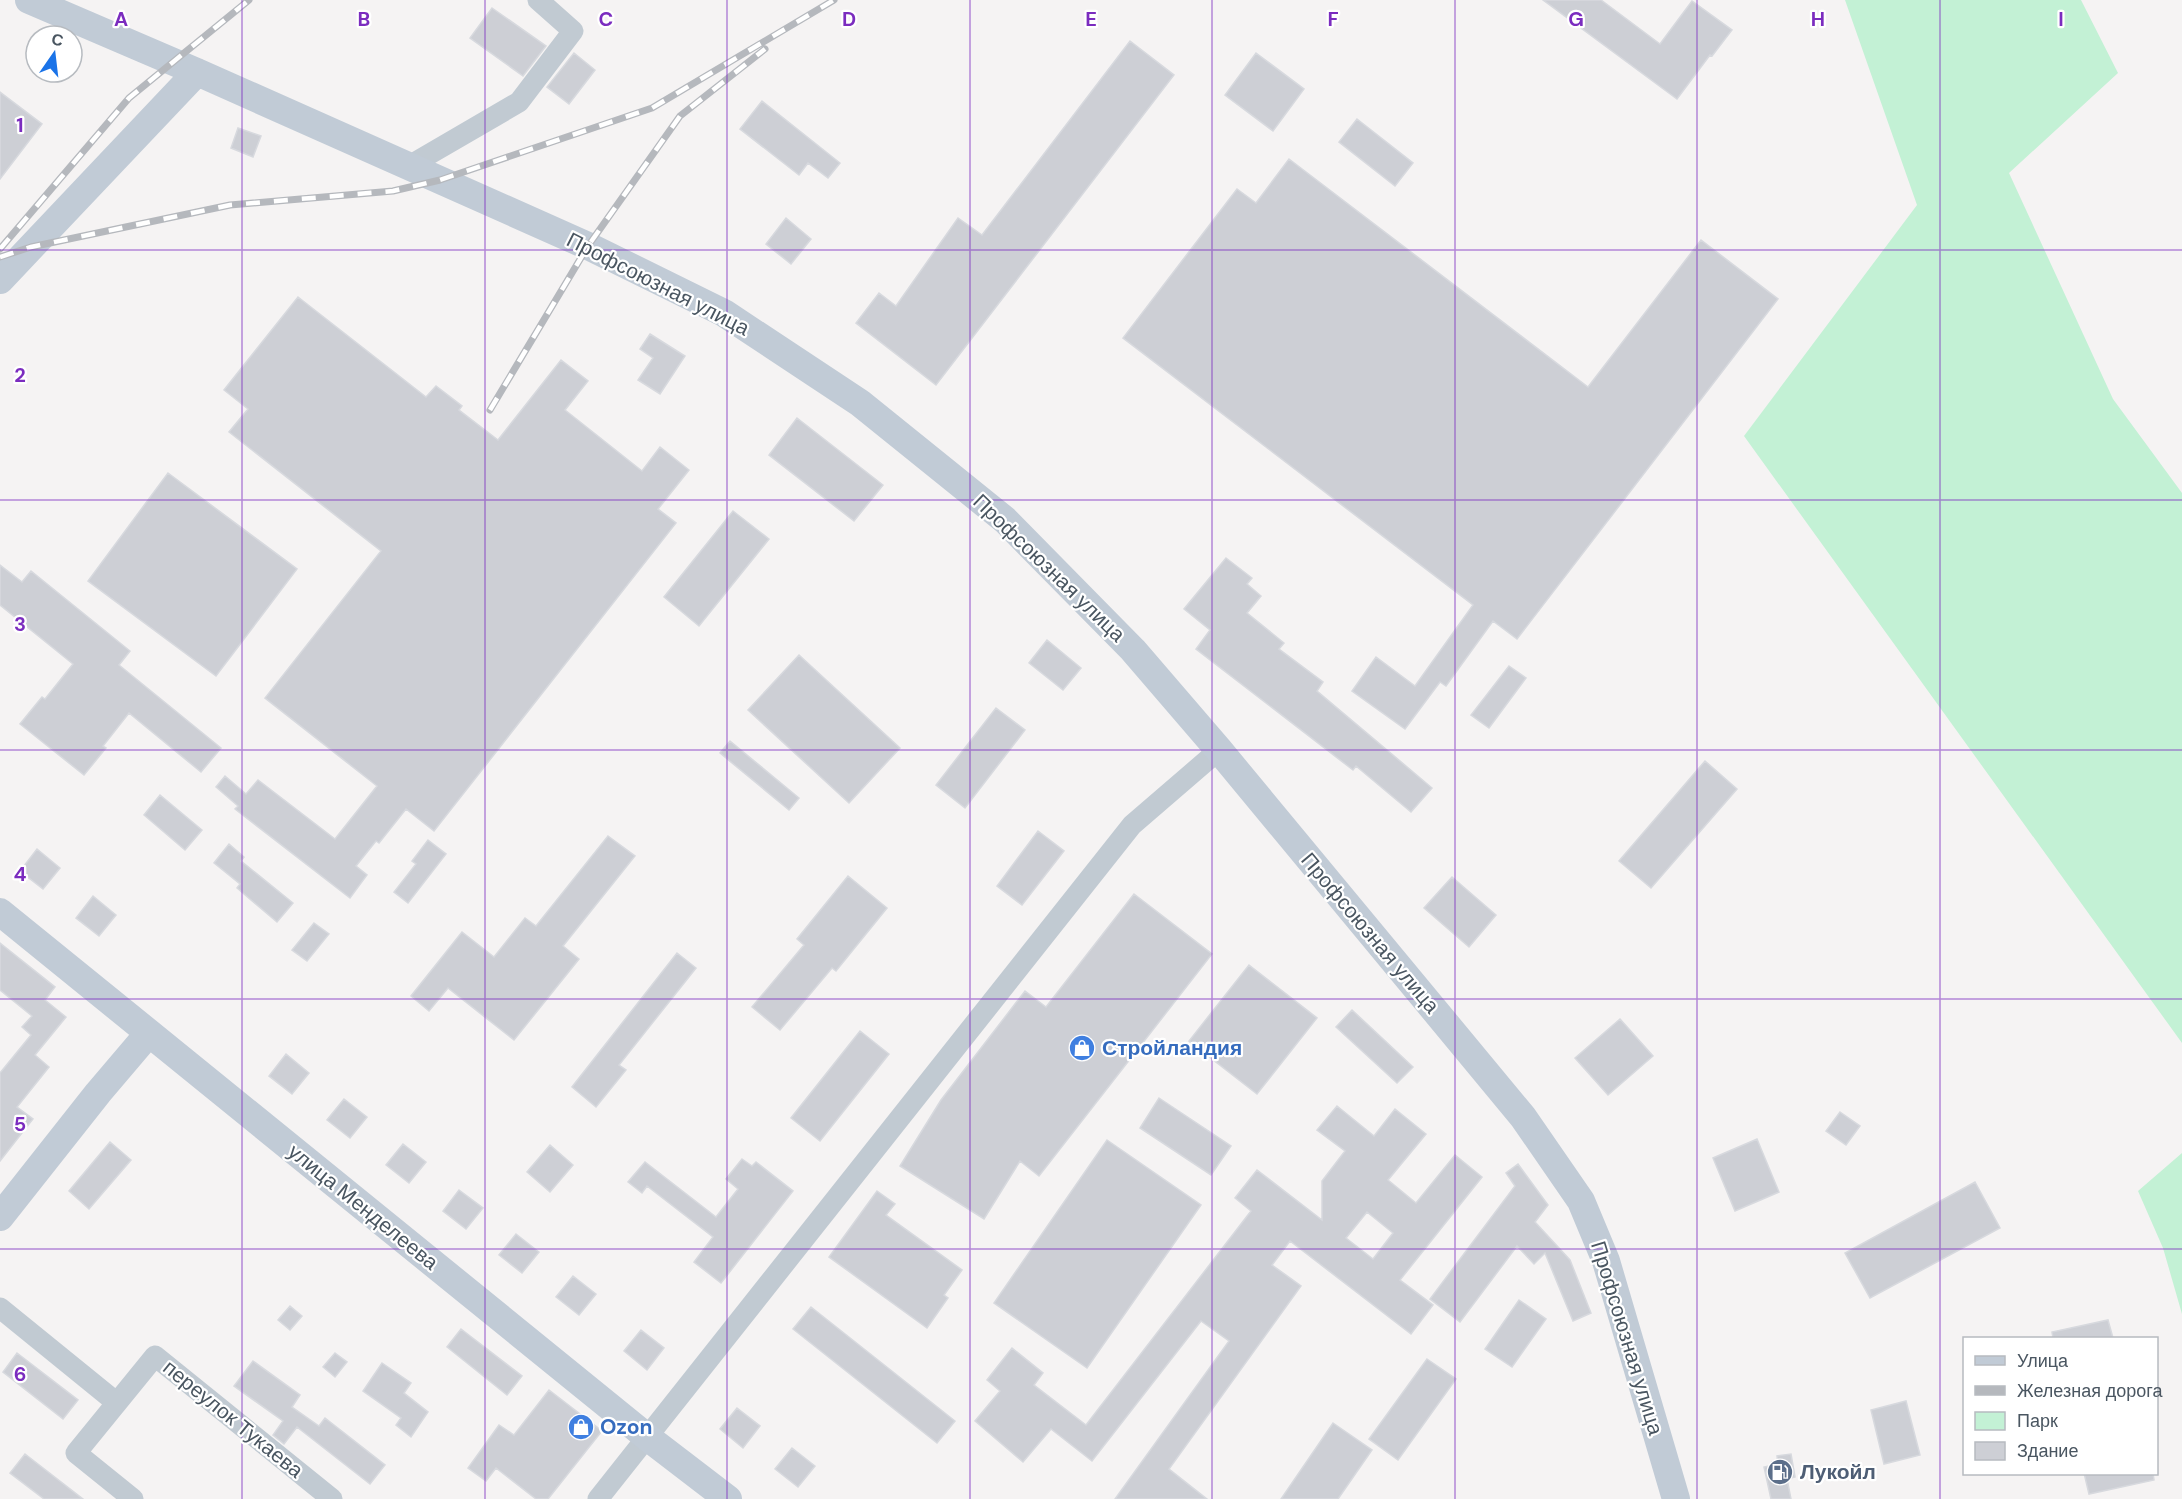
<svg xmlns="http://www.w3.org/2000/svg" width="2182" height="1499" font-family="'DM Sans',sans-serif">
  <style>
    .green { fill: #c3f1d5 }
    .building { fill: #cdcfd5; stroke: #d7d9de; stroke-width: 1.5; fill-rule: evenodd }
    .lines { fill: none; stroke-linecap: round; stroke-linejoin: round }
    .street { stroke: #c1cad2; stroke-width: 21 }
    .secondary { stroke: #c1cbd6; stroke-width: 28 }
    .rail-casing { stroke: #b5b8bd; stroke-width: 7 }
    .rail { stroke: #fff; stroke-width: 4.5; stroke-dasharray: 14; stroke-linecap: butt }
    .grid { fill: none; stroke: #7b2cbf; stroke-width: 1.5; stroke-opacity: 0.55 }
    .labels { text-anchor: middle; stroke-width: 4.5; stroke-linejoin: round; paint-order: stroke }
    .street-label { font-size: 21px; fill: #4a5661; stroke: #fff }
    .shop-label { font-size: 21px; font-weight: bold; fill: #366cbe; stroke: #fff; text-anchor: start }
    .service-label { font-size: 21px; font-weight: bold; fill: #4e5e75; stroke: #fff; text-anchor: start }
    .grid-label { font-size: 20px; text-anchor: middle; font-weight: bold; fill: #7b2cbf; stroke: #fff; stroke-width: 4.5; stroke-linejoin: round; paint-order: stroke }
  </style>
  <rect width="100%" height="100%" fill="#f5f3f3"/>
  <!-- green -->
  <path class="green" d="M1845,0H2081L2118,73L2009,173L2113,399L2182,493V1043L1744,436L1917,205Z
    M2182,1153V1314L2163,1248L2138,1191Z"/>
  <!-- building -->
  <path class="building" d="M1543,0H1601L1660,44L1692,1L1732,30L1712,56L1710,55L1677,99Z
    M492,8L546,46L523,76L470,38Z
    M1130,41L1174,75L936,385L856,323L879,293L896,306L958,218L982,235Z
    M574,53L595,70L569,104L547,87Z
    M1256,53L1304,89L1273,131L1225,95Z
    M0,92L42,124L0,179Z
    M762,101L840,163L828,178L808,163L799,175L740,129Z
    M1357,119L1413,163L1395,186L1339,142Z
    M238,128L261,136L253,157L231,148Z
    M1289,159L1588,387L1701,240L1778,299L1517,639L1493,621L1446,686L1440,682L1405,729L1352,691L1376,657L1415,686L1473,605L1123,338L1237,189L1256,203Z
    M786,218L811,239L791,264L766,244Z
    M298,297L426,397L436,386L462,406L459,410L498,440L561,360L588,381L565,410L642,471L660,447L689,470L658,509L676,523L434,831L406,809L379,843L376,841L356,866L367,875L350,898L235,809L238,806L216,787L225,776L246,794L258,780L335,839L377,786L265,698L381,551L229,432L248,409L224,390Z
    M650,334L685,356L660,394L638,380L653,358L640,349Z
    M797,418L883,485L854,521L769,455Z
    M168,473L297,569L216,676L88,581Z
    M733,511L769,539L699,626L664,597Z
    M1226,558L1252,578L1247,584L1261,596L1247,613L1284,643L1279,649L1323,682L1317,691L1432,788L1411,812L1356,766L1353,770L1196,649L1210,630L1184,609Z
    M0,565L22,582L31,571L130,651L119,665L221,748L201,772L129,713L103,746L106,748L84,775L20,724L42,697L45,699L73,664L0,605Z
    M1047,640L1081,668L1063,690L1029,663Z
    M799,655L900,748L849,803L748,710Z
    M1509,666L1526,678L1489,728L1471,715Z
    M996,708L1025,730L965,808L936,785Z
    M730,741L799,798L789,810L720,753Z
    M1705,761L1737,789L1651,888L1619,861Z
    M160,795L202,830L185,850L144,815Z
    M1038,831L1064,851L1022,905L997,886Z
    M608,836L635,856L563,946L579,959L514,1040L448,988L429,1011L411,996L462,932L494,957L525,918L536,926Z
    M428,840L446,854L408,903L394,892L416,864L412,861Z
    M229,844L244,857L241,861L293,903L277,922L237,888L240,884L214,863Z
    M37,849L60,868L43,889L20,871Z
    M848,876L887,908L836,971L832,968L780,1030L752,1007L804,945L797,939Z
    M1452,877L1496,915L1469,947L1424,908Z
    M1134,894L1212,954L1039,1176L1020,1161L984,1219L900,1166L941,1100L1025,991L1046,1007Z
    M93,896L116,915L99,936L76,918Z
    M314,923L329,934L307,961L292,950Z
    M0,943L55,987L45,1000L66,1017L35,1055L49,1067L17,1107L33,1119L0,1161V1073L31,1035L22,1027L32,1016L0,990Z
    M677,953L696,968L619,1065L626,1070L596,1107L572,1087Z
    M1249,965L1317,1018L1257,1094L1189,1041Z
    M1352,1010L1413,1067L1397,1083L1336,1027Z
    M1620,1019L1653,1056L1608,1095L1575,1058Z
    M860,1031L889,1054L820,1141L791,1118Z
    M286,1054L309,1073L292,1094L269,1076Z
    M1159,1098L1231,1146L1211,1175L1140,1128Z
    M344,1099L367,1117L350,1138L327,1120Z
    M1337,1106L1374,1136L1395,1109L1426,1134L1388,1180L1416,1203L1455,1155L1482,1177L1400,1280L1433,1305L1411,1334L1290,1241L1272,1265L1301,1286L1169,1469L1207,1499H1115L1229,1341L1201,1321L1092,1461L1051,1429L1023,1462L975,1421L1000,1391L987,1380L1012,1348L1043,1373L1034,1385L1086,1425L1251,1211L1235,1198L1257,1170L1322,1220V1181L1345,1151L1317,1130ZM1367,1212L1393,1233L1373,1259L1346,1238Z
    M1840,1112L1860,1126L1846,1145L1826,1131Z
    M1757,1139L1779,1192L1735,1211L1713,1158Z
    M1107,1140L1201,1205L1087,1368L994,1303Z
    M110,1142L131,1160L89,1209L69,1191Z
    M403,1144L426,1162L409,1183L386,1165Z
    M550,1145L573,1165L550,1192L527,1172Z
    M742,1159L752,1166L756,1162L793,1191L721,1283L694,1262L713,1237L647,1186L642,1193L628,1182L645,1162L716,1217L738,1189L726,1179Z
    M1518,1164L1548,1205L1535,1222L1570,1260L1591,1313L1573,1321L1545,1253L1534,1264L1517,1246L1460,1322L1430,1299L1515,1186L1506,1173Z
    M1975,1182L2000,1228L1870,1298L1845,1253Z
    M459,1190L483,1208L466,1229L443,1211Z
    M877,1191L895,1204L886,1215L962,1270L944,1295L948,1298L927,1328L829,1257Z
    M516,1234L539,1252L522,1273L499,1255Z
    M573,1276L596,1294L579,1315L556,1297Z
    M1519,1300L1546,1319L1512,1367L1485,1349Z
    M290,1306L302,1316L290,1330L278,1320Z
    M811,1307L955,1421L937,1443L793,1329Z
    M2108,1320L2113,1338H2053L2052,1332Z
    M461,1329L522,1376L507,1395L447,1347Z
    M641,1330L664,1348L647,1370L624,1351Z
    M17,1353L78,1400L63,1419L3,1372Z
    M335,1353L347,1362L335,1377L323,1367Z
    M1427,1359L1456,1379L1398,1460L1369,1439Z
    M253,1361L300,1395L292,1407L319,1426L325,1418L385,1465L370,1484L297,1427L284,1444L273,1435L283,1421L234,1386Z
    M382,1363L411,1383L404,1393L428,1412L411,1437L396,1425L401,1418L363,1391Z
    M549,1390L602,1431L548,1499H536L496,1468L486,1481L468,1468L499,1425L514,1435Z
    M1906,1401L1920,1455L1884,1464L1871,1410Z
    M737,1408L760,1426L743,1448L720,1429Z
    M1333,1423L1372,1450L1338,1499H1281Z
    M792,1448L815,1466L798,1487L775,1469Z
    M25,1454L83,1499H44L10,1473Z
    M1791,1454L1795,1477L1787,1479L1791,1499H1771L1764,1467L1778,1464L1777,1456Z
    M2084,1473H2153L2154,1480L2089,1494Z"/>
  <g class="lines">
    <!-- street -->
    <path class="street" d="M409,166L519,102L573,31L538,0
      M0,1308L117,1403
      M133,1499L76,1453L155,1356L332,1499
      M598,1499L1132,825L1219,750"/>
    <!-- secondary -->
    <path class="secondary" d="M29,0L197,72L588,246L724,313L860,403L1005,520L1133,650L1219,750L1523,1117L1581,1201L1606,1261L1676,1499
      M0,280L197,72
      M0,912L647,1437L728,1499
      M0,1217L98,1093L149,1033"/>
    <!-- rail casing -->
    <g class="rail-casing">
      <path id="rail" d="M0,249L129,98L249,0
        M0,257L31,247L230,205L393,191L440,180L652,108L834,0
        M490,410L588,246L680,116L765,49"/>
    </g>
    <!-- rail -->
    <use href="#rail" class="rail"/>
  </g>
  <!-- grid -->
  <path class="grid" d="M242,0V1499M485,0V1499M727,0V1499M970,0V1499M1212,0V1499M1455,0V1499M1697,0V1499M1940,0V1499M0,250H2182M0,500H2182M0,750H2182M0,999H2182M0,1249H2182"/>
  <!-- icons -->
  <defs>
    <g id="shop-disc" transform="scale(1.35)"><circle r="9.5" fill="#3f7fe0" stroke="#fff"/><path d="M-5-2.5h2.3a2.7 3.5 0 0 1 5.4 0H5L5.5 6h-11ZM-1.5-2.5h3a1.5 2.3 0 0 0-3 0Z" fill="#fff"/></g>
    <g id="fuel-disc" transform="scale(1.35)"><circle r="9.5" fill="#5c6f8a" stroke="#fff"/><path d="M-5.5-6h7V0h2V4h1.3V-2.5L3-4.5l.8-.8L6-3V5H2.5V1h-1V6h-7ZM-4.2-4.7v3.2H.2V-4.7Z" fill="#fff"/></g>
  </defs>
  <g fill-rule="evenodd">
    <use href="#shop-disc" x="1082" y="1048"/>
    <use href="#shop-disc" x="581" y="1427"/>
    <use href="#fuel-disc" x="1780" y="1472"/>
  </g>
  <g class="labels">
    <!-- street labels -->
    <g class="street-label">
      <text transform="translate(658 284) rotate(27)" y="7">Профсоюзная улица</text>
      <text transform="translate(1049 568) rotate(44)" y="7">Профсоюзная улица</text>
      <text transform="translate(1370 933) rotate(50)" y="7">Профсоюзная улица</text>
      <text transform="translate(363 1207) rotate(39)" y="7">улица Менделеева</text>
      <text transform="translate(1627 1338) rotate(73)" y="7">Профсоюзная улица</text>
      <text transform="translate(233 1419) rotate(39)" y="7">переулок Тукаева</text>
    </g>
    <!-- shop labels -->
    <g class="shop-label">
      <text x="1102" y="1055">Стройландия</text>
      <text x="600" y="1434">Ozon</text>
    </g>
    <!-- service labels -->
    <g class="service-label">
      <text x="1800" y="1479">Лукойл</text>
    </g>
  </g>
  <g class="grid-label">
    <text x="121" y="26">A</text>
    <text x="364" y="26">B</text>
    <text x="606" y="26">C</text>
    <text x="849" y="26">D</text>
    <text x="1091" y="26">E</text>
    <text x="1333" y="26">F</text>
    <text x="1576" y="26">G</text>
    <text x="1818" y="26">H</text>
    <text x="2061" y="26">I</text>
    <text x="20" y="132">1</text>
    <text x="20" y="382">2</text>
    <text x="20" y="631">3</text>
    <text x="20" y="881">4</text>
    <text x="20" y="1131">5</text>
    <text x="20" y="1381">6</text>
  </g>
  <!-- legend -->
  <rect x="1963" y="1337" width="195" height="138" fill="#ffffff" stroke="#b7bbc0" stroke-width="1.5"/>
  <rect x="1975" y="1356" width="30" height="9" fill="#c1cbd6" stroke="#b7bbc0" stroke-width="1.5"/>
  <text x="2017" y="1367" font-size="18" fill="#4a5661">Улица</text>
  <rect x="1975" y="1386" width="30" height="9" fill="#b5b8bd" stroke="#b7bbc0" stroke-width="1.5"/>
  <text x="2017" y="1397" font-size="18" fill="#4a5661">Железная дорога</text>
  <rect x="1975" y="1412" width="30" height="18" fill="#c3f1d5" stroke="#b7bbc0" stroke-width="1.5"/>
  <text x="2017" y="1427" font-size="18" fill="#4a5661">Парк</text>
  <rect x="1975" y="1442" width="30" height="18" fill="#cdcfd5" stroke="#b7bbc0" stroke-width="1.5"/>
  <text x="2017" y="1457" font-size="18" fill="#4a5661">Здание</text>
  <!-- north arrow -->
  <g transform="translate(54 54) rotate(14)"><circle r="28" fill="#ffffff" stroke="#b7bbc0" stroke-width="1.5"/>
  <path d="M0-4.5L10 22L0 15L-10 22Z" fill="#1a73e8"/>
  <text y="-9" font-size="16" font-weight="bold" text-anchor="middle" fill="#4a5661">С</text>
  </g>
</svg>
